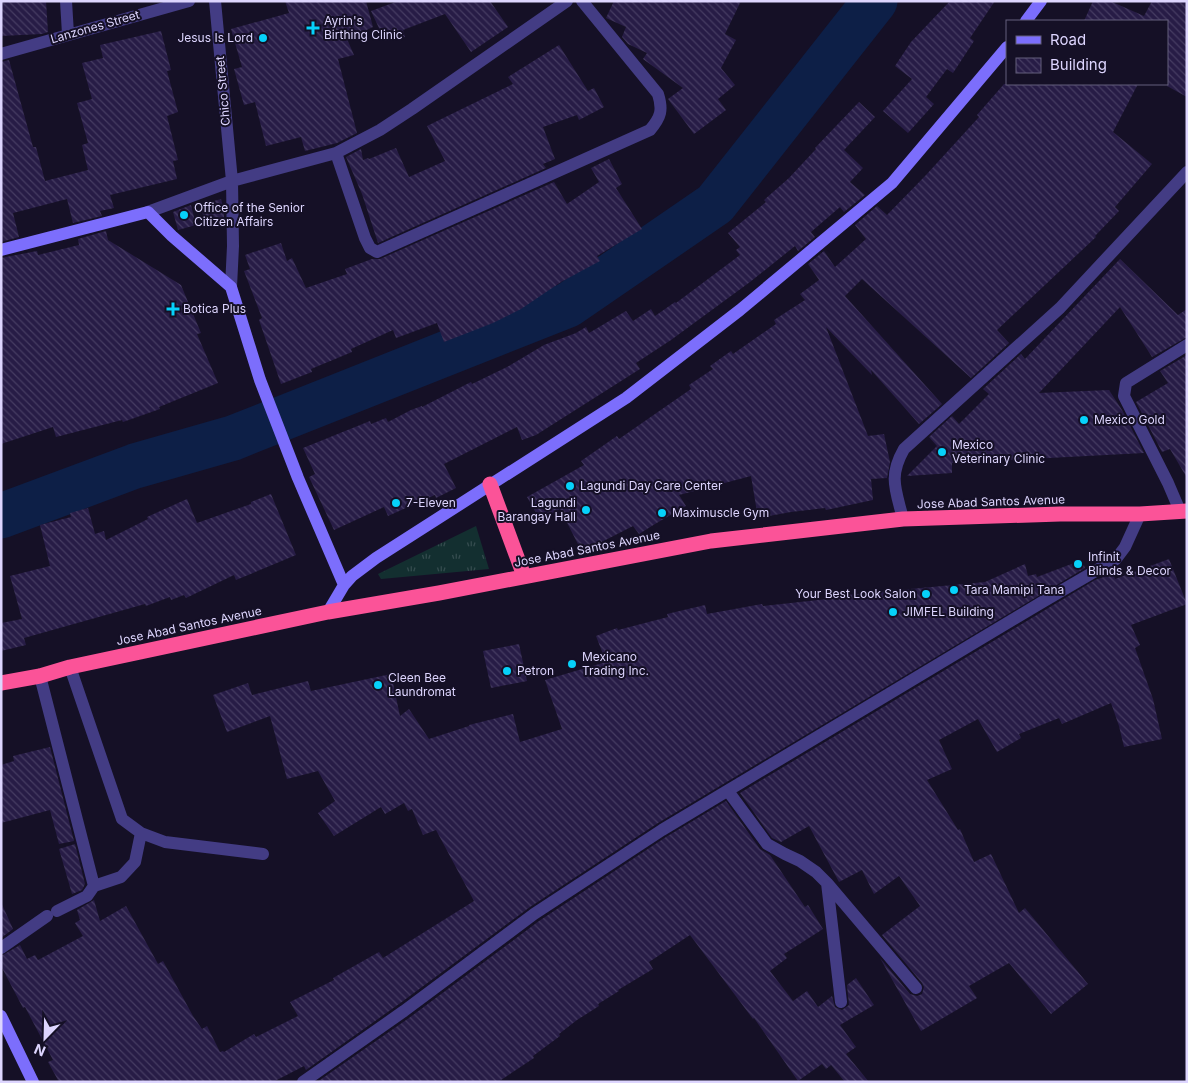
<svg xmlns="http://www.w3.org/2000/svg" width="1188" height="1083" font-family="Inter,sans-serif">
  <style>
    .park { fill: url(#park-tufts) }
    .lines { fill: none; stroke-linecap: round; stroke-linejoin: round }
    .river { stroke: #0d1f47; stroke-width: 45 }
    .building { fill: url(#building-back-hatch) }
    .lane { stroke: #433c84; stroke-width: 12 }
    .street { stroke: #433c84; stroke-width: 12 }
    .secondary { stroke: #7c6efc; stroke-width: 12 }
    .highway { stroke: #fb5398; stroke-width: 15 }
    .poi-dot { fill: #06d1fa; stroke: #151026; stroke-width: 2 }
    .labels { text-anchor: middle; stroke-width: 4; stroke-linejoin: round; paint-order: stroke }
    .poi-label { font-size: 12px; fill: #ddd5fe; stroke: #151026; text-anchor: start }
    .street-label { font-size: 12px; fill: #ddd5fe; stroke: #151026 }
  </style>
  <defs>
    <pattern id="park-tufts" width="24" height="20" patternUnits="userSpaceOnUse" patternTransform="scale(1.25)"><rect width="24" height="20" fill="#132f30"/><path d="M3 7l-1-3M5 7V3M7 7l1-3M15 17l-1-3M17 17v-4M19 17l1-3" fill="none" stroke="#354c4f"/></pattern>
    <pattern id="building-back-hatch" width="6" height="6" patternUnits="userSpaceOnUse" patternTransform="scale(1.25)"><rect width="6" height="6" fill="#271c46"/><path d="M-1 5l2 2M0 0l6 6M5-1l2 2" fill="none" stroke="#463c62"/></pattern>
  </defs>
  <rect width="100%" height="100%" fill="#151026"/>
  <!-- park -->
  <path class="park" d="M476,526L489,569L381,579L378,574Z"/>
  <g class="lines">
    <!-- river -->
    <path class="river" d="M1,516L135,466L233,438L568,305L715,204L875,1"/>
  </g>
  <!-- building -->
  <path class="building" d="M1,1H46L48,32L42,34L1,36Z
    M285,1H366L373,27L347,39L354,55L338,59L357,133L337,143L305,151L301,137L266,146L255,102L244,105L234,69L242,67L231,29L289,13Z
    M398,1H490L508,27L471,52L445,14L403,30L405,37L385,41L371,11Z
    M614,1H741L725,34L736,40L721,68L735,85L718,99L726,110L694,134L668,99L683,88L643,59L647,53L628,44L622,37L626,27L606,18Z
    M950,1H995L970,38L974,41L953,73L947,69L926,97L934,104L908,133L883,111L912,79L895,66L911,42Z
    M1093,1H1110L1144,16L1152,1H1187V97L1167,86V21H1084Z
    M161,31L171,70L167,71L178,112L167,116L178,160L173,161L177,179L110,195L114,208L100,211L102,216L73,223L67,199L13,213L19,237L1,242V62L9,60L33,147H36L45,181L88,170L82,145L88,143L77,103L92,99L82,63L103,58L100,45Z
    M559,45L588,91L594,88L604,107L579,120L577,115L543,127L555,159L543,164L546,168L378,243L362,194L346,157L361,149L363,160L368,158L369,159L396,148L409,177L445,161L427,126L513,84L508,77Z
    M1004,84H1138L1113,132L1152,164L1115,207L1119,211L1095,236L1096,237L997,330L1009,343L971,378L862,279L845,296L942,404L919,424L871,370L872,375L826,327L868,436L884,434L890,462L887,478L871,479L873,500L826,510L825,508L791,512L758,518L751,476L679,495L686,506L655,524L639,534L633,526L582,552L560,509L540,520L527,497L584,465L581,461L617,436L619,439L691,389L689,385L713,369L710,366L731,351L733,354L776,324L774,320L805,300L800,294L819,280L808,264L824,251L835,267L866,239L855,225L877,206L887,215L926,175L979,117L977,115Z
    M859,102L875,117L844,150L863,168L850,182L865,195L844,212L840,207L811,232L815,237L798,251L795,246L750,282L671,340L636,363L640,369L536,435L522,440L517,427L444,464L456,488L436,498L435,495L388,516L384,507L334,530L309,477L315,474L303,448L370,421L371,424L386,418L388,422L411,410L422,406V407L471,382L472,384L507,367L544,345L576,333L586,327L589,333L626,311L633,321L651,309L655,316L675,302L676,303L740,255L736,250L740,247L728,233L766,202L764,200L789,178L816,149L815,148Z
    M609,159L622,184L616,188L642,229L597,256L600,261L561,282L521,309L493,323L444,342L437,323L396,338L393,330L351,349L352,352L311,369L312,372L281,384L259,320L262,318L244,271L250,269L245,255L281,243L287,261L292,258L306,288L347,274L345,269L372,259H380L554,182L567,204L599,182L591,168Z
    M221,199L224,210V219L206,225L200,205Z
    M191,205L196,225L178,230L173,212Z
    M106,231L108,240L181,285L201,333L197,334L218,383L159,407L160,409L123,422L122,420L56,437L53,427L1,444V258L37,251L38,255L79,245L78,239Z
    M1120,259L1178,315L1187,309V337L1152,357L1120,307L1039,393L1109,390L1122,410L1144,453L952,463V473L907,476L937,446L929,437L952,416L959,424L989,394L983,389L1021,354L1025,359Z
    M1187,355V478L1170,449L1162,452L1136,402L1168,383L1160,371Z
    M271,494L296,555L236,580L234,575L186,598L184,595L171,600L170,597L146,606L145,604L24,638L26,645L1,651V623L22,619L10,576L50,566L40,525L71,517L70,513L88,508L95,534L104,531L106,540L148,519L147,517L187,499L197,523L251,504V502Z
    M1169,559L1187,604L1131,625L1140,645L1135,648L1153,699L1162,739L1124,747L1119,726L1111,703L1062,724L1059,718L1019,734L1021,738L997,752L978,719L939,740L952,769L927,780L958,830L960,829L974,862L991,854L1019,913L1025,908L1088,984L1051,1014L1009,963L969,986L977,998L921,1031L880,958L910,994L917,996L922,994L924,987L922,983L882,935L920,906L899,876L874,894L862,870L839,882L809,826L781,842L772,838L740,793L1095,580L1113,574L1115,579Z
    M1082,560L1085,568L658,823L530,907L399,1004L306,1070L304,1066L273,1082H59L48,1062L53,1060L25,1007L23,1008L1,966V956L20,945L27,959L35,955L38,960L83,936L75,923L80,920L77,910L94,900L100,921L126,906L158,964L163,961L193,1016L202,1029L207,1026L220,1052L223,1051L224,1052L254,1034L256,1037L298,1016L290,1002L334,980L333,978L379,952L383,958L474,901L436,830L423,835L412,809L408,811L404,803L385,814L381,807L334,836L318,813L335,801L318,771L287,779L270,716L227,732L213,695L248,683L252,695L308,681L311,691L391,674L400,716L409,709L429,739L469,726V725L513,714L520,742L562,729L545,680L606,662L596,636L617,628L618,630L668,617L667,614L705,605L707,614L762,604L763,606L846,597V595L985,582L1025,564L1028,576L1036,574L1037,577Z
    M519,644L527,681L491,688L483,651Z
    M50,747L74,841L59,844L50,810L1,823V765L14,761L13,756Z
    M726,801L760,849L770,855L805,907L808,905L823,929L784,954L787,958L770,971L793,1001L807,991L818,1007L832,996L835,1007L842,1010L849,1005L847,985L856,978L874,1005L840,1025L856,1047L846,1054L869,1082H845L831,1065L826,1069L822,1064L798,1081L754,1018L753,1019L690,935L649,962L653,969L618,990L619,991L598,1004L599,1006L577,1020L559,1034L560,1036L533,1056L534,1058L498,1082H317L409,1018L539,921L666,837Z
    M75,844L85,884L82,890L72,894L59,849Z
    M1,902L13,929L1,938Z"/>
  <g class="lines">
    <!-- lane -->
    <path class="lane" d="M70,667L122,819L141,833L165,842L263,854
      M40,676L94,886L87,896L57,911
      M94,886L121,877L135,862L141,833"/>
    <!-- street -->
    <path class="street" d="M66,1L68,34
      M215,1L232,181L233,246L231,287
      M1,54L189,1
      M336,153L365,238L370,248L377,252L650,130C661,117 663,110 658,94L582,1
      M148,212L232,181L336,153L380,130L412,109L567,1
      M1180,511L1168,483L1124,396L1126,383L1187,345
      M903,519C896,490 888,477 904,449L1060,308L1187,172
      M728,791L767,844L785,854L800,861L816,872L827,883L916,988
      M827,883L841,1002
      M1,948L47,916
      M303,1082L404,1011L534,914L662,830L1044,601L1116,559L1125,547L1140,514"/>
    <!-- secondary -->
    <path class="secondary" d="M1026,21L1041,1
      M1,250L148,212L172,236L231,287L260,380L298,478L344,585
      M328,612L344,585L352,576L376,558L626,398L740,310L892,183L1007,47
      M1,1016L33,1082"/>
    <!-- highway -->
    <path class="highway" d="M490,484L524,576
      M1,683L40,676L70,667L328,612L439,593L711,541L903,519L1060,514H1140L1187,511"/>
  </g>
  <!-- markers -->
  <g class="poi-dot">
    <path d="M310.5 20.5h5v5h5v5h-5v5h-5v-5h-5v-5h5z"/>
    <circle cx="263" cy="38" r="5"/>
    <circle cx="184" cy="215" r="5"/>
    <path d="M170.5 301.5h5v5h5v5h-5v5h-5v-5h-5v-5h5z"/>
    <circle cx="1084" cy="420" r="5"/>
    <circle cx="942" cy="452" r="5"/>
    <circle cx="570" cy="486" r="5"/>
    <circle cx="396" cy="503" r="5"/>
    <circle cx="586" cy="510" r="5"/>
    <circle cx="662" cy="513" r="5"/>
    <circle cx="1078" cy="564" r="5"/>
    <circle cx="954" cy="590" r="5"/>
    <circle cx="926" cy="594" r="5"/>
    <circle cx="893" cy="612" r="5"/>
    <circle cx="572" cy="664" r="5"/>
    <circle cx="507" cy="671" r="5"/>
    <circle cx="378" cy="685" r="5"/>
  </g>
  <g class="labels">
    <!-- poi labels -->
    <g class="poi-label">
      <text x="324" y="25">Ayrin's<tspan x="324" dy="14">Birthing Clinic</tspan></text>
      <text x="253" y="42" text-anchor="end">Jesus Is Lord</text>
      <text x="194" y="212">Office of the Senior<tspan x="194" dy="14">Citizen Affairs</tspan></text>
      <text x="183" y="313">Botica Plus</text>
      <text x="1094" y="424">Mexico Gold</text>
      <text x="952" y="449">Mexico<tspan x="952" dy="14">Veterinary Clinic</tspan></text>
      <text x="580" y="490">Lagundi Day Care Center</text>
      <text x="406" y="507">7-Eleven</text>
      <text x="576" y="507" text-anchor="end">Lagundi<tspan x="576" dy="14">Barangay Hall</tspan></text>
      <text x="672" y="517">Maximuscle Gym</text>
      <text x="1088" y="561">Infinit<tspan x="1088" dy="14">Blinds &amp; Decor</tspan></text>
      <text x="964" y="594">Tara Mamipi Tana</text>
      <text x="916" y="598" text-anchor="end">Your Best Look Salon</text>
      <text x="903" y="616">JIMFEL Building</text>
      <text x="582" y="661">Mexicano<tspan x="582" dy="14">Trading Inc.</tspan></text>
      <text x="517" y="675">Petron</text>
      <text x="388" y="682">Cleen Bee<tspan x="388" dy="14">Laundromat</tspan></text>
    </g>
    <!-- street labels -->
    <g class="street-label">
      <text transform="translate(95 27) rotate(-16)" y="4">Lanzones Street</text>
      <text transform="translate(223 91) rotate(-95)" y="4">Chico Street</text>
      <text transform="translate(991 502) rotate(-2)" y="4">Jose Abad Santos Avenue</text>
      <text transform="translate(587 549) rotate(-11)" y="4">Jose Abad Santos Avenue</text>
      <text transform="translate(189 626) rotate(-12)" y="4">Jose Abad Santos Avenue</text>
    </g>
  </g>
  <!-- border -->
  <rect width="1188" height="1083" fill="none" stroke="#ddd5fe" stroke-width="5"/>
  <!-- legend -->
  <rect x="1006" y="20" width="162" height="65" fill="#151026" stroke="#655f7c"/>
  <rect x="1016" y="36" width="25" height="8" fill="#7c6efc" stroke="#655f7c"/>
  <text x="1050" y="45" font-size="15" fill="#ddd5fe">Road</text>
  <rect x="1016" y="58" width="25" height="15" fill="url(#building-back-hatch)" stroke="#655f7c"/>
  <text x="1050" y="70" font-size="15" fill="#ddd5fe">Building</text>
  <!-- north arrow -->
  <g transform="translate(45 1038) rotate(203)" stroke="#151026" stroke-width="4" paint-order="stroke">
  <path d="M0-4L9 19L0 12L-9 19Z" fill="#ddd5fe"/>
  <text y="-8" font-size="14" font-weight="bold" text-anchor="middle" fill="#ddd5fe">N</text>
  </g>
</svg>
